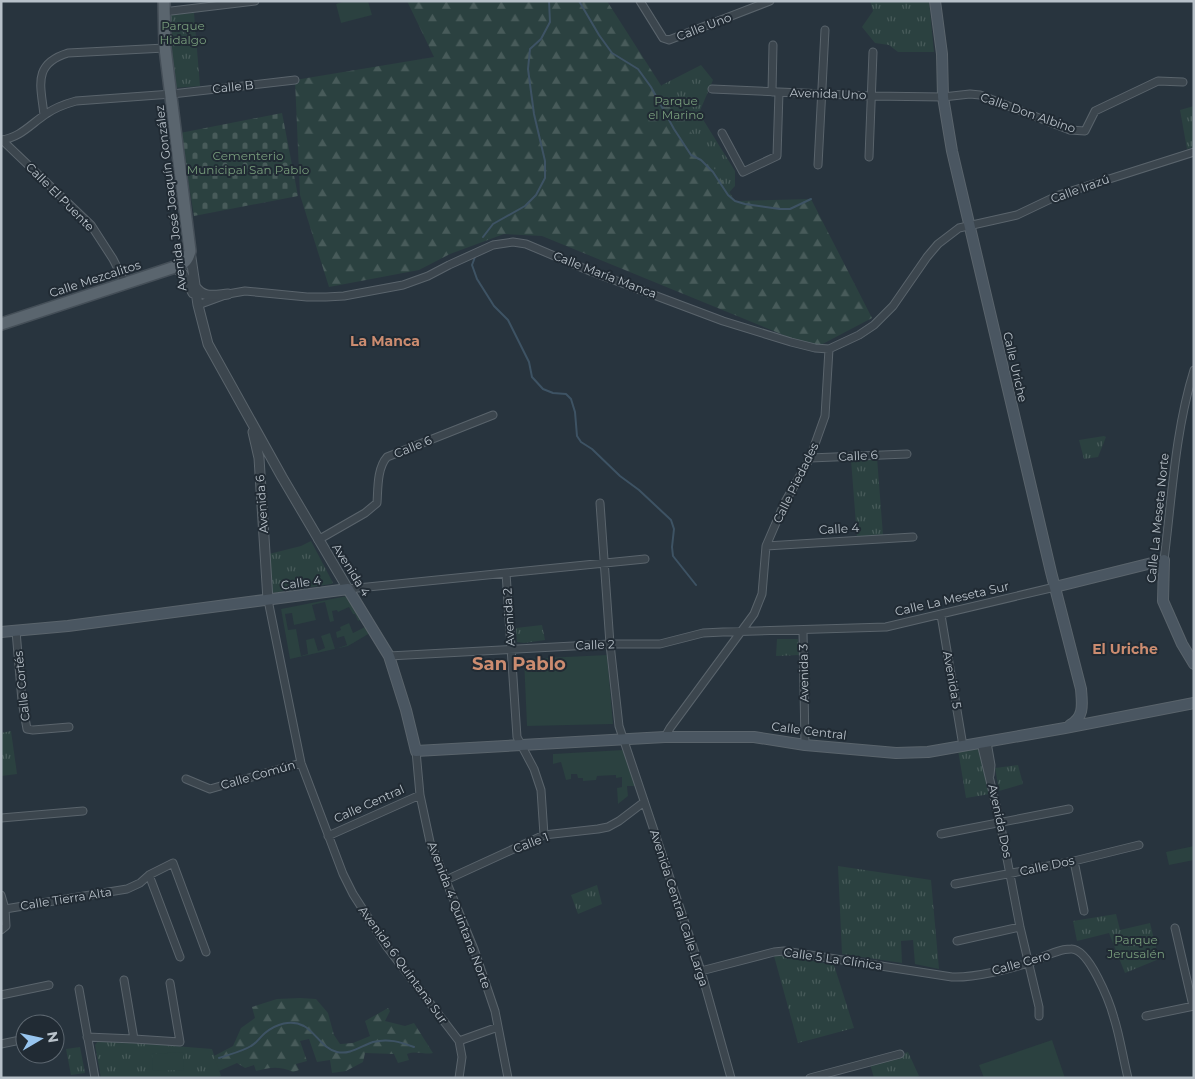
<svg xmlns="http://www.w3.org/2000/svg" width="1195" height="1079" font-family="Montserrat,sans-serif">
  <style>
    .grass { fill: url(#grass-tufts) }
    .forest { fill: url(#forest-firs) }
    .cemetery { fill: url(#cemetery-stones) }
    .garden { fill: #2b4140; fill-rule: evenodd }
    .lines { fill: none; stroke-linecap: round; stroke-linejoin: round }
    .stream { stroke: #3e5364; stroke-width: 2 }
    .minor-casing { stroke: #5a646c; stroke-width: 9 }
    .tertiary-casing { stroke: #5a646c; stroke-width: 11 }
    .secondary-casing { stroke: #5a646c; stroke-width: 12 }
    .primary-casing { stroke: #454f58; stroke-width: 14 }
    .minor { stroke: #3c464e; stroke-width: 7 }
    .tertiary { stroke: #3c464e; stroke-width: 9 }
    .secondary { stroke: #4a5661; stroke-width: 10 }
    .primary { stroke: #5a656e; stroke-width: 11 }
    .labels { text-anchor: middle; stroke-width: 4; stroke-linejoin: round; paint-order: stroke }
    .park-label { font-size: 12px; fill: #789d7c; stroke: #212b34 }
    .street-label { font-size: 12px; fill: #b8c1c9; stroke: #212b34 }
    .neighbourhood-label { font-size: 14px; font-weight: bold; fill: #cc8c70; stroke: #212b34 }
    .district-label { font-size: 18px; font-weight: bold; fill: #cc8c70; stroke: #212b34 }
  </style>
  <defs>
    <pattern id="grass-tufts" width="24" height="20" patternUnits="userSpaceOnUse" patternTransform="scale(1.25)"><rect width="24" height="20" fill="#2b4140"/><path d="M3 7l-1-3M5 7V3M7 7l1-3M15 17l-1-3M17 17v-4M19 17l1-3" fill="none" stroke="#485b5a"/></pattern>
    <pattern id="forest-firs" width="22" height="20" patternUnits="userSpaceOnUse" patternTransform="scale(1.25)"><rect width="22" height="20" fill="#2b4140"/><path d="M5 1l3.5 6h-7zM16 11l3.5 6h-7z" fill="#485b5a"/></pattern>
    <pattern id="cemetery-stones" width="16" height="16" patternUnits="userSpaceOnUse" patternTransform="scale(1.25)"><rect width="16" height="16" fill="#2b4140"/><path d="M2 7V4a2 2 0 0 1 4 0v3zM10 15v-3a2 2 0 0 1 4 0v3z" fill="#485b5a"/></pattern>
  </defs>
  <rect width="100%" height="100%" fill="#28343e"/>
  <!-- grass -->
  <path class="grass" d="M870,1H929L934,52H898L889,45L875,43L862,27L873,11Z
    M194,13L200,86L175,88L168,15Z
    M701,65L713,80L699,113L735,171V186L725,197L659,90L662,85Z
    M1194,106V147L1187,149L1180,110Z
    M1104,436L1106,437L1098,457L1084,459L1079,440Z
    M877,458L883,535L857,537L851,460Z
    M311,541L333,583L331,584L272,593L269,554L301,546Z
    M542,625L545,640L524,643L517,642L516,628Z
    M777,639H798L799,655L776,656Z
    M11,731L17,774L1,776V733Z
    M978,748L981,750L990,794L966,798L958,750Z
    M1018,765L1023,784L999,791L995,768Z
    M838,866L931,880L939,969L915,964L913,940L901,941L902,963L842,954Z
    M597,885L602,904L578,914L571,895Z
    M1116,914L1120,930L1150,923L1159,959L1125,973L1109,933L1077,941L1073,921Z
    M774,956H787L834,965L854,1028L798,1043Z
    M100,1040L212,1049L221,1076L215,1078H101L95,1045L98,1041Z
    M80,1047L85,1073L71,1075L66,1049Z
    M908,1052L919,1076L913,1078H874L870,1064Z"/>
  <!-- forest -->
  <path class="forest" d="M407,1H607L735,201L811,199L872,318L815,348L542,236L504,234L450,254L419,270L329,287L300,195L295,80L434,57Z
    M300,998L316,999L328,1013L334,1035L340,1044L353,1043L370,1036L365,1021L388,1008L390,1011L385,1021L405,1026L414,1023L433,1053C424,1055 417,1050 407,1054L409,1060L398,1063L394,1054L365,1053L363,1062L346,1071L332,1073L330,1060L317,1062L309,1039L300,1041L307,1061L296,1064L299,1070L293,1072C280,1066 270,1067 256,1071L254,1065L245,1068L237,1063L219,1071L214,1056L233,1046L241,1028L255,1018L252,1007L277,999Z"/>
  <!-- cemetery -->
  <path class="cemetery" d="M282,113L298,196L194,216L180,133Z"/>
  <!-- garden -->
  <path class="garden" d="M346,1H368L372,15L341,23L336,4Z
    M347,596L370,633L348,646L290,659L281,609ZM325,602L330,622L334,621L332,611L337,610L338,612L349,607L353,614H355L358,621L362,619L365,627L353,633L349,623L340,627L341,630L336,632L337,638L344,636L347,645L335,649L330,633L321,636L325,648L318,651L314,638L306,640L308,654L301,656L296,629L288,630L285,614L292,613L294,625L316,620L312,605Z
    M607,655L613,724L527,726L524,659Z
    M623,750L625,752L636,786H627L628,796L618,804L617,788L622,787V777L616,778V775L597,776L596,780L583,781V778H578L577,774H571V779L566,780L561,762L553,764V754Z
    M1194,846V860L1169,865L1166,852Z
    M1052,1040L1065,1078H984L979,1065Z
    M183,1052L184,1070L153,1071L152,1054Z"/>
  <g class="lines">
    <!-- stream -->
    <path class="stream" d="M579,1L599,35L612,53L638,69L651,87L674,129L691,155L701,160L713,172L728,195L735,201L745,204L780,209H790L811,199
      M483,237L493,224L525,206L536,195L545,178V161L534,114L528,69L530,49L541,39L550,22L549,1
      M475,257L472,265L477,279L494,306L508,320L529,362L532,377L543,389L553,393L566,394L571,399L575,412L577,436L581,442L592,449L620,476L639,490L671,520L674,529L672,547L673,556L696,585
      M219,1058C230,1054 241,1052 251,1046C257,1043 260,1037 265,1033C276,1024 291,1019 304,1026C316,1033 323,1049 337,1052C350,1055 361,1046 373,1042C388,1038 400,1042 414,1047"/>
    <!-- minor casing -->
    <g class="minor-casing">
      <path id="minor" d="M640,1L663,38L669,40L770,1
        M163,12L255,1
        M712,89L871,96L943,97L970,94L980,95L1070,130L1085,131L1095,111L1158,81L1183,82
        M772,92L773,45
        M44,115C41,86 32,64 68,53L165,48
        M722,133L743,172L777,156L779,92
        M1,140C20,138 32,123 46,114C56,107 65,104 76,101L172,94L295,80
        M3,141L91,225L113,259L125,283
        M869,157L873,52
        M818,165L825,30
        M198,305L228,294L245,291L307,297H326L344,296L403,285L428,276L449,265L493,245L513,242L526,244L590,271L723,321L791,342L815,348L829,349L859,335L874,325L893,306L927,257L938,244L959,228L1017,215L1059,195L1194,152
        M810,458L907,454
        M600,503L610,644L619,726L701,971L731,1078
        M318,540L365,513L377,503C378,489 377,468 387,457L493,415
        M766,546L913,537
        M1164,560C1172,497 1175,431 1194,370
        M506,573L517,737L534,769L541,790L544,835
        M348,589L645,559
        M268,600L301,763L343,874L353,894L387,947L459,1041L462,1057L459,1078
        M941,615L963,746
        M16,631L22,701L27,729L33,730L69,727
        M803,631L805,745
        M389,656L610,644H660L703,633L723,632L886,627L1055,587
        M665,737L670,728L754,614L762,594L766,546L785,502L810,458L825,416L829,349
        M987,742L991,765L990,775
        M981,743L1000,822L1020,927L1039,1007V1016
        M416,751L420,795L430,842L474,949L495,1011L508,1078
        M186,779L210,789L301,763
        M1,818L83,811
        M941,834L1069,809
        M328,836L420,795
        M1074,861L1084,911
        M149,875L180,957
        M446,880L544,835L598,829L608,827L619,821L644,802
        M955,884L1074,861L1139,845
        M1,895L5,909L6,926L1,930
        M5,909L127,889L140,883L149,875L173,863L206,952
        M1175,928L1193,1006
        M957,941L1020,927
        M701,971L774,952L784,951L952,977C974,978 1010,969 1031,962C1043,957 1058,949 1071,949C1089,948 1110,1003 1114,1018C1120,1037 1123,1058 1128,1078
        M79,989L95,1078
        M1,995L49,985
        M1146,1016L1194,1006
        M55,1032H56
        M87,1037L134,1039L124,980
        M134,1039L180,1042L170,983
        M459,1041L498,1027
        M1,1044L25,1039
        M810,1078L900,1054"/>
    </g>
    <!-- tertiary casing -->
    <g class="tertiary-casing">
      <path id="tertiary" d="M190,251L198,305L208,344L282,477L348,589
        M175,267L183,274L193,293
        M195,286C203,299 215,295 228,294
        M253,432L259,458L268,600"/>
    </g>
    <!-- secondary casing -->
    <g class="secondary-casing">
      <path id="secondary" d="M935,1L942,54L943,97L952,151L1051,572L1081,689C1082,703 1085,717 1070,725
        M1055,587L1164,560L1163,601L1182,644L1194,664
        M1,632L68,626L348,589L389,656L406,710L416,751L665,737H754L805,745L896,753L928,752L1065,728L1194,703"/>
    </g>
    <!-- primary casing -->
    <g class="primary-casing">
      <path id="primary" d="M1,324L175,267C184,264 188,260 190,251L165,48L164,1"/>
    </g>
    <!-- minor -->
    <use href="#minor" class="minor"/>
    <!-- tertiary -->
    <use href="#tertiary" class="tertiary"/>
    <!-- secondary -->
    <use href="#secondary" class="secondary"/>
    <!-- primary -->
    <use href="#primary" class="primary"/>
  </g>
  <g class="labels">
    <!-- park labels -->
    <g class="park-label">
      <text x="183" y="30">Parque<tspan x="183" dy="14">Hidalgo</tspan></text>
      <text x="676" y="105">Parque<tspan x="676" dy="14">el Marino</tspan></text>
      <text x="248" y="160">Cementerio<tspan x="248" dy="14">Municipal San Pablo</tspan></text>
      <text x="1136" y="944">Parque<tspan x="1136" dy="14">Jerusalén</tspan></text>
    </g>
    <!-- street labels -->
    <g class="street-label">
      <text transform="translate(704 27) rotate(-21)" y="4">Calle Uno</text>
      <text transform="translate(233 87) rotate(-6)" y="4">Calle B</text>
      <text transform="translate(828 94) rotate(2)" y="4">Avenida Uno</text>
      <text transform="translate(1028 113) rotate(19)" y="4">Calle Don Albino</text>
      <text transform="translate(1080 189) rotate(-20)" y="4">Calle Irazú</text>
      <text transform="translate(60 197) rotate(45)" y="4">Calle El Puente</text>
      <text transform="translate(171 198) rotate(-97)" y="4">Avenida José Joaquín González</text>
      <text transform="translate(605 275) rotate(21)" y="4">Calle María Manca</text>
      <text transform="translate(95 279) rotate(-18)" y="4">Calle Mezcalitos</text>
      <text transform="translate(1015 367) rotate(77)" y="4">Calle Uriche</text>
      <text transform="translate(413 447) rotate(-22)" y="4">Calle 6</text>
      <text transform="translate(858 456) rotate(-3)" y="4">Calle 6</text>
      <text transform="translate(796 483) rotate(-64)" y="4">Calle Piedades</text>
      <text transform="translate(262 504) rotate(-94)" y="4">Avenida 6</text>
      <text transform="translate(1158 518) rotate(-84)" y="4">Calle La Meseta Norte</text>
      <text transform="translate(839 529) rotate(-3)" y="4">Calle 4</text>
      <text transform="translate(351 570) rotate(58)" y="4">Avenida 4</text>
      <text transform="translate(301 583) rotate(-8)" y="4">Calle 4</text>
      <text transform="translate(952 599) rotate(-13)" y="4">Calle La Meseta Sur</text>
      <text transform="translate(509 617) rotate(-93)" y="4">Avenida 2</text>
      <text transform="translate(595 645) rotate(-2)" y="4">Calle 2</text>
      <text transform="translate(804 673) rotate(-91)" y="4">Avenida 3</text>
      <text transform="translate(952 680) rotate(80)" y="4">Avenida 5</text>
      <text transform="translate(22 686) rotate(-96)" y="4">Calle Cortés</text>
      <text transform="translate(809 731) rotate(7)" y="4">Calle Central</text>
      <text transform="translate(258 775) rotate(-16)" y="4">Calle Común</text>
      <text transform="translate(369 804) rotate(-24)" y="4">Calle Central</text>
      <text transform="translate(1000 821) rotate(78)" y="4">Avenida Dos</text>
      <text transform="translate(531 843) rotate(-21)" y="4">Calle 1</text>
      <text transform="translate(1047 866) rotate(-12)" y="4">Calle Dos</text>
      <text transform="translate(66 899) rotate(-9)" y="4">Calle Tierra Alta</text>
      <text transform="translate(679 908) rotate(72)" y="4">Avenida Central Calle Larga</text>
      <text transform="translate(459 915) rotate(69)" y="4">Avenida 4 Quintana Norte</text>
      <text transform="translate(833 959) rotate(8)" y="4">Calle 5 La Clínica</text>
      <text transform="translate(1021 963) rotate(-16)" y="4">Calle Cero</text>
      <text transform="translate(403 965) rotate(54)" y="4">Avenida 6 Quintana Sur</text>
    </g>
    <!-- neighbourhood labels -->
    <g class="neighbourhood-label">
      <text x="385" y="346">La Manca</text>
      <text x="1125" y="654">El Uriche</text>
    </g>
    <!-- district labels -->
    <g class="district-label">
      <text x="519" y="670">San Pablo</text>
    </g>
  </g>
  <!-- border -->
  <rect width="1195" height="1079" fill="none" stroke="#b8c1c9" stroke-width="5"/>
  <!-- north arrow -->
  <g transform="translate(40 1039) rotate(81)"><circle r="24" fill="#212b34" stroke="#5d6770"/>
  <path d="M0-4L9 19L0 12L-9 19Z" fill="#97c5ef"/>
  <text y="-8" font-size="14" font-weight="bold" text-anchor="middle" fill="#b8c1c9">N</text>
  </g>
</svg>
